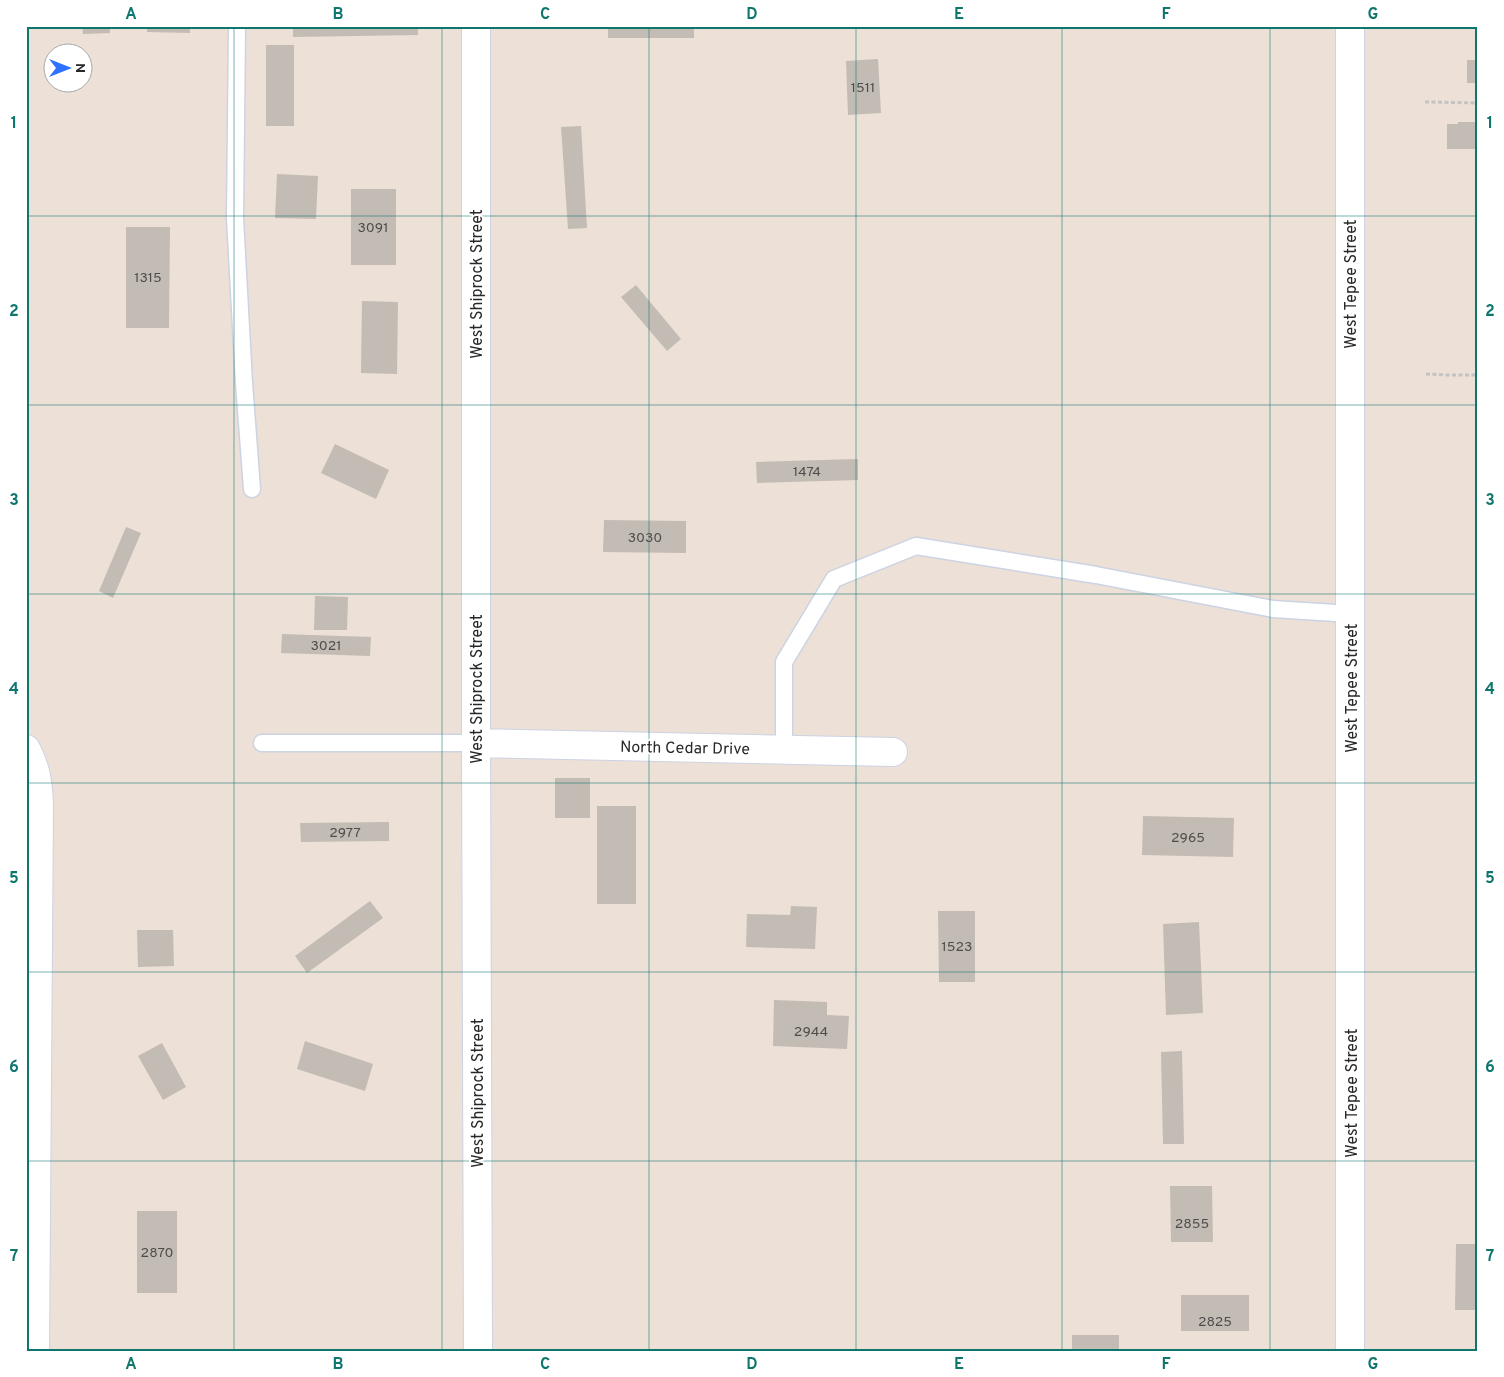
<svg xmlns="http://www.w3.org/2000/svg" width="1504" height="1377" font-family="Overpass,sans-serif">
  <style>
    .building { fill: #c3bcb4 }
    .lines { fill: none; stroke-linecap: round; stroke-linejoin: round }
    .lane-casing { stroke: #ccd3e3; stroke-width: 19 }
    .street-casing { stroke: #ccd3e3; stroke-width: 30 }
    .path { stroke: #c3c3c3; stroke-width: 3; stroke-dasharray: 4 2.5; stroke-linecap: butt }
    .lane { stroke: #fff; stroke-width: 16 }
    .street { stroke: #fff; stroke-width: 28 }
    .grid { fill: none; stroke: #0f766e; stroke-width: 1; stroke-opacity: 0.55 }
    .labels { text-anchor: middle; stroke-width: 4; stroke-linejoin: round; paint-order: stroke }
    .number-label { font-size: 14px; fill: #4f4d4b }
    .street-label { font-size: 16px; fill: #282828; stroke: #fff }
    .neatline { fill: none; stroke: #0f766e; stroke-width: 2 }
    .grid-label { font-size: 16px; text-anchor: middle; font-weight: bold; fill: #0f766e }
  </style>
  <rect width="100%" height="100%" fill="#ece0d7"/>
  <!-- building -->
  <path class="building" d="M82,26H110V33L83,34Z
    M147,26H190V33L147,32Z
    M293,26H418V35L293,37Z
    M608,26H694V38H608Z
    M266,45H294V126H266Z
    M878,59L881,113L848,115L846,61Z
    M1467,60H1478V83H1467Z
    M1458,122H1478V149H1447V124H1458Z
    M581,126L587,228L568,229L561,127Z
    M277,174L318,176L316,219L275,218Z
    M351,189H396V265H351Z
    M126,227H170L169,328H126Z
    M636,285L681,339L667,351L621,297Z
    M362,301L398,302L397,374L361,373Z
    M335,444L389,470L376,499L321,473Z
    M858,459V480L757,483L756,462Z
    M604,520L686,521V553L603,552Z
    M126,527L141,533L113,598L99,591Z
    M315,596L348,597L347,630H314Z
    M282,634L371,637L370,656L281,653Z
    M555,778H590V818H555Z
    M597,806H636V904H597Z
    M1143,816L1234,818L1233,857L1142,855Z
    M389,822V841L301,842L300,823Z
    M370,901L383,918L307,973L295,956Z
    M791,906L817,907L815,949L746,947L747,914L790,915Z
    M938,911H975V982H939Z
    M1199,922L1203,1013L1166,1015L1163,924Z
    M137,930H173L174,966L138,967Z
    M774,1000L827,1002V1015L849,1016L847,1049L773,1046Z
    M305,1041L373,1064L365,1091L297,1069Z
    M162,1043L186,1087L163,1100L138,1056Z
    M1182,1051L1184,1144H1163L1161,1052Z
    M1170,1186H1212L1213,1242H1171Z
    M137,1211H177V1293H137Z
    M1456,1244H1478V1310H1455Z
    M1181,1295H1249V1331H1181Z
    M1072,1335H1119V1351H1072Z"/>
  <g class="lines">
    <!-- lane casing -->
    <g class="lane-casing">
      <path id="lane" d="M237,26L235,218L244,383L252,489
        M262,743H476
        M784,749V662L834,579L916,546L1096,575L1273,609L1351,614"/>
    </g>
    <!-- street casing -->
    <g class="street-casing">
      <path id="street" d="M476,26V743L478,1351
        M1350,26V1351
        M476,743L893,752
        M26,749C36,768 38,782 39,804L35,1351"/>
    </g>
    <!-- path -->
    <path class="path" d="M1425,102L1478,103
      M1426,374L1447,375H1478"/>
    <!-- lane -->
    <use href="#lane" class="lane"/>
    <!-- street -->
    <use href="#street" class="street"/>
  </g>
  <!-- grid -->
  <path class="grid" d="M234,26V1351M442,26V1351M649,26V1351M856,26V1351M1062,26V1351M1270,26V1351M26,216H1478M26,405H1478M26,594H1478M26,783H1478M26,972H1478M26,1161H1478"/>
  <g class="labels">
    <!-- number labels -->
    <g class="number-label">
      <text x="863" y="92">1511</text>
      <text x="373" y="232">3091</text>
      <text x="148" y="282">1315</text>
      <text x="807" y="476">1474</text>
      <text x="645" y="542">3030</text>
      <text x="326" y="650">3021</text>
      <text x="345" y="837">2977</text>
      <text x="1188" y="842">2965</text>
      <text x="957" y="951">1523</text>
      <text x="811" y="1036">2944</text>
      <text x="1192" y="1228">2855</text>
      <text x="157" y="1257">2870</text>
      <text x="1215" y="1326">2825</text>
    </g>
    <!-- street labels -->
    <g class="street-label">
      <text transform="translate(476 284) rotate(-90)" y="6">West Shiprock Street</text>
      <text transform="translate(1350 284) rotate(-90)" y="6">West Tepee Street</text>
      <text transform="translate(1351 688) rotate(-90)" y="6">West Tepee Street</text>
      <text transform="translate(476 689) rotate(-90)" y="6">West Shiprock Street</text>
      <text transform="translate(685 747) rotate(1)" y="6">North Cedar Drive</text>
      <text transform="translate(477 1093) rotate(-90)" y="6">West Shiprock Street</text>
      <text transform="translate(1351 1093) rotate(-90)" y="6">West Tepee Street</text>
    </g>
  </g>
  <!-- border -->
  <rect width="1504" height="1377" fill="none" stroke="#ffffff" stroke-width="55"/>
  <!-- north arrow -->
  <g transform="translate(68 68) rotate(90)"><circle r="24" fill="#ffffff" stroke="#a9a9a9"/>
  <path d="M0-4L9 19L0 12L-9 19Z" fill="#3171ff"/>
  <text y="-8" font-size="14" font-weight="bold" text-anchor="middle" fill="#282828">N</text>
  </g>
  <rect x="28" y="28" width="1448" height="1322" class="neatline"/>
  <g class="grid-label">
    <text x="131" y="19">A</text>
    <text x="338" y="19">B</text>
    <text x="545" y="19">C</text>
    <text x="752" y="19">D</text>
    <text x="959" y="19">E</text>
    <text x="1166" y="19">F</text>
    <text x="1373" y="19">G</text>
    <text x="14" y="128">1</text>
    <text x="1490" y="128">1</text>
    <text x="14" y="316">2</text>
    <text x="1490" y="316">2</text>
    <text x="14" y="505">3</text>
    <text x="1490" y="505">3</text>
    <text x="14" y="694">4</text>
    <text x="1490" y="694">4</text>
    <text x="14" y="883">5</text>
    <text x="1490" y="883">5</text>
    <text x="14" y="1072">6</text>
    <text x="1490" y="1072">6</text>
    <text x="14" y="1261">7</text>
    <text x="1490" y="1261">7</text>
    <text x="131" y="1369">A</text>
    <text x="338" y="1369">B</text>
    <text x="545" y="1369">C</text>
    <text x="752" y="1369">D</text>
    <text x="959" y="1369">E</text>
    <text x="1166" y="1369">F</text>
    <text x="1373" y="1369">G</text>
  </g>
</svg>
